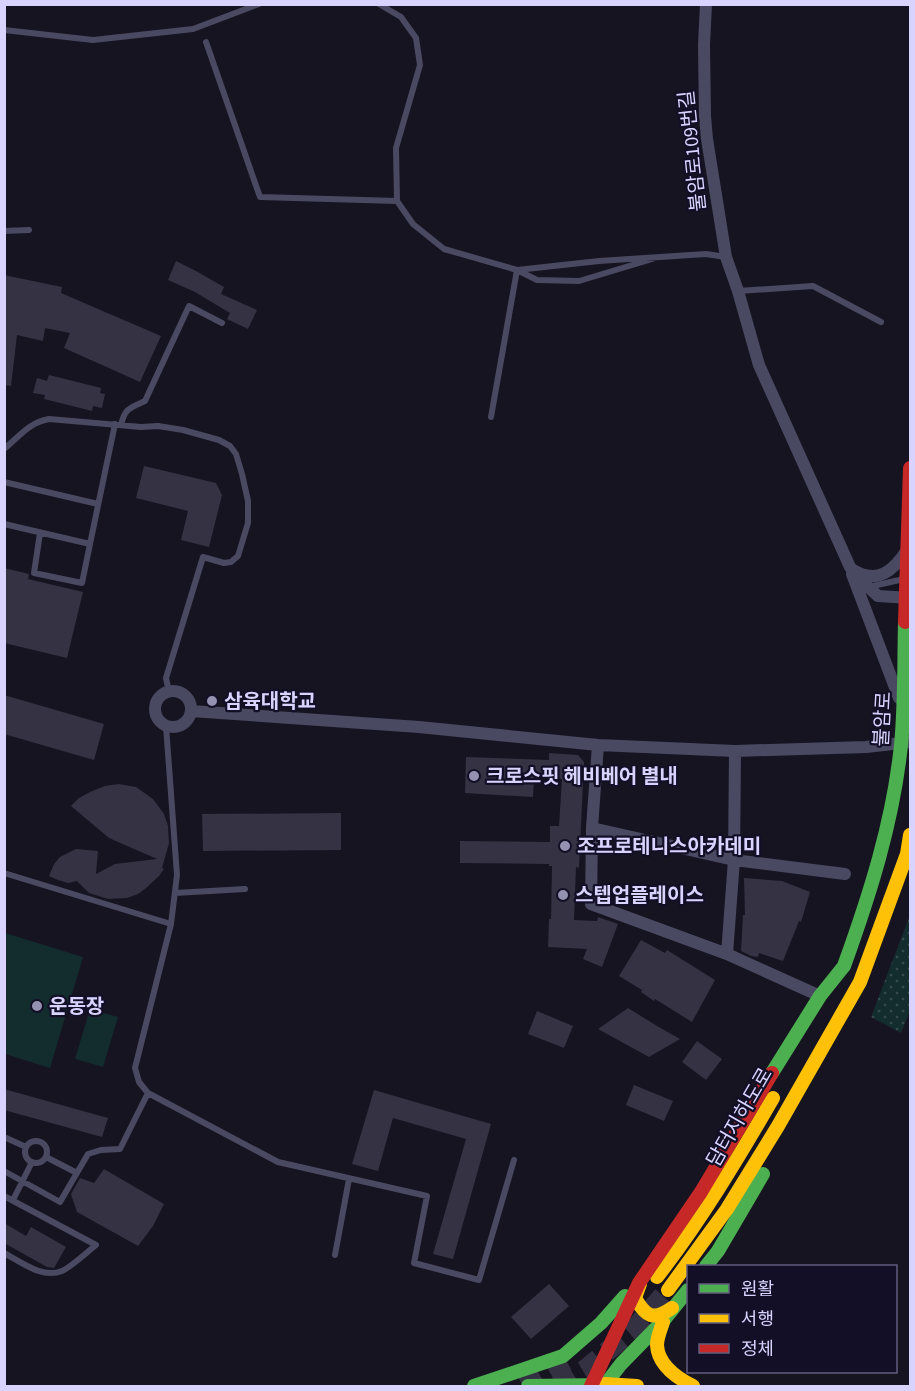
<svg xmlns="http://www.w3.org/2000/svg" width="915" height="1391" font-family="'Source Sans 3','Noto Sans KR',sans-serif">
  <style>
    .grass { fill: url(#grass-dots) }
    .green { fill: #132c2d }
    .building { fill: #343243 }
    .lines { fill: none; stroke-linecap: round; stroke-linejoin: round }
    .primary-tunnel { stroke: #333142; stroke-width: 20; stroke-dasharray: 20 10; stroke-linecap: butt }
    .lane { stroke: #4a4962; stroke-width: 6 }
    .street { stroke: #4a4962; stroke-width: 12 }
    .fast { stroke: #4caf50; stroke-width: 14 }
    .slow { stroke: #ffc107; stroke-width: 14 }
    .jam { stroke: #c62828; stroke-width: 14 }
    .poi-dot { fill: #9591b1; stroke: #130f26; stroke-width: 2 }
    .labels { text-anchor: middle; stroke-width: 4.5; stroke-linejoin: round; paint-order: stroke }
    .street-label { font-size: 20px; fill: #d9d4ff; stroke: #130f26 }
    .poi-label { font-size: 20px; font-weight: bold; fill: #d9d4ff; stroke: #130f26; text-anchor: start }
  </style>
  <defs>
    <pattern id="grass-dots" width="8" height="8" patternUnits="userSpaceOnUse" patternTransform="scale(1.5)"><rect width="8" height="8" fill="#132c2d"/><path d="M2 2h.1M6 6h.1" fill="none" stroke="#354a4c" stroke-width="1.8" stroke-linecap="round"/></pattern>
  </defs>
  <rect width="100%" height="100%" fill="#161421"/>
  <!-- grass -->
  <path class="grass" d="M910,915V1011L901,1033L871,1017Z"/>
  <!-- green -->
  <path class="green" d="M5,933L83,957L50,1068L5,1054Z
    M90,1009L118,1017L103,1067L75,1059Z"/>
  <!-- building -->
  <path class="building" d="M176,261L196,271L224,287L221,294L257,310L248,329L227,319L230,313L195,292L168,280Z
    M4,275L62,287L61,293L161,336L140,382L64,348L70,333L45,328L43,341L17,335L11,386L4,385Z
    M49,375L101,388L100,393L105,394L102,408L93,406L92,411L44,399L45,395L33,393L37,378L47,381Z
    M144,466L216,483L222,495L209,547L181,540L188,511L136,498Z
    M4,568L29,574L28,579L83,592L67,658L4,643Z
    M4,695L104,724L94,760L4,734Z
    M549,753L578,755L584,762L579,868L576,867L574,920L597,921L598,917L618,924L602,967L583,959L587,949L548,947L549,919H551L552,866H549V864L460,863V841L550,842V826H559L562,779L534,778L533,797L465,793L466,757L549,760Z
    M119,784L136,787L153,799L164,814L168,826L169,843L162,868L164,869L159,876L145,889L138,894L127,898L108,899L89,893L77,881L68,883L58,880L49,876L54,864L60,857L76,849L98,851L96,874L115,864L157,859L109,838L71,806L79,798L90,792L105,786Z
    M341,813V850L203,851L202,814Z
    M744,878L782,881L810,892L801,922L799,921L783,961L759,953L758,957L751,956L741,951L743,915H745Z
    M641,940L665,953L667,950L715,980L692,1022L655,999L654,1001L641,992L642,990L619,976Z
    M628,1008L657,1026L680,1039L649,1057L598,1029Z
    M537,1011L573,1026L564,1048L528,1034Z
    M697,1041L722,1059L706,1080L682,1062Z
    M634,1085L673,1101L664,1121L626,1105Z
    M4,1089L108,1118L102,1137L4,1110Z
    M374,1090L491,1124L453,1259L433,1254L466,1139L393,1118L378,1171L352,1164Z
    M104,1169L164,1204L153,1226L138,1246L77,1212L71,1194L80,1178L94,1183Z
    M4,1223L26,1236L31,1227L66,1247L54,1268L47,1267L4,1243Z
    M549,1284L569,1306L531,1339L511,1317Z"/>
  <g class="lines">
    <!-- primary-tunnel -->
    <path class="primary-tunnel" d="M523,1386L573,1357
      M557,1386L586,1369L635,1328L668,1290"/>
    <!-- lane -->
    <path class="lane" d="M379,4L401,17L416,38L420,65L396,148L397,201L413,224L444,249L517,270L537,280L579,281L659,257
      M4,30L93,40L193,29L259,4
      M206,42L260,197L397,201
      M4,231L29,230
      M517,270L599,261L706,254L726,257
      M738,291L813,286L881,322
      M491,417L517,270
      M121,425C125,408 130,408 145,401L189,306L222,323
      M4,449C20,436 28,423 49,419L141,427L158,426L183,430L219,440L230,446L236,454L242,474L248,501V523L238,556L231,562L224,563L203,557L166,678L169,692
      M4,482L98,504
      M4,524L90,544L115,424
      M40,533L34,573L82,583L90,544
      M868,587L904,579
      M4,873L171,924L177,875L166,726
      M175,893L245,889
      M171,924L135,1068L139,1082L148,1093L278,1162L427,1196L414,1263L479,1280L514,1160
      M4,1137L26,1147
      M25 1152a11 11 0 1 1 22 0a11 11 0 1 1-22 0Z
      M46,1157L77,1173
      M4,1171L60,1202L88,1154L101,1150L120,1149L148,1093
      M4,1196L96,1245C87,1252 71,1267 62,1271C42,1279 21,1262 4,1253
      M13,1200L32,1162
      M335,1255L349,1179"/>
    <!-- street -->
    <path class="street" d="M706,4L704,45L705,116L707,139L726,257L738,291L759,365L850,567L863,582L878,596L910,598
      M853,570C878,585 894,570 907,550
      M852,574L899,698
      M155 709a18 18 0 1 1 36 0a18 18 0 1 1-36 0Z
      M191,711L419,727L598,745L735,751L866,747L910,742
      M598,745L592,828L591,904L727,954L820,996
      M592,828L734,860L845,874
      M727,954L734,860L735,751"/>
    <!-- fast -->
    <path class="fast" d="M844,966C870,894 893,822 901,745C905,705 904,663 905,622
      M772,1073L820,996L844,966
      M706,1266L718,1251L763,1174
      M474,1386L563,1356L601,1323L625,1296
      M528,1386L602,1385
      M604,1386L621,1364L663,1321L688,1290"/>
    <!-- slow -->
    <path class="slow" d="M860,982L907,854L910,835
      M657,1277C701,1220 737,1160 773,1098
      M640,1284L635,1298C646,1317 653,1321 672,1308
      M668,1290L727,1209L778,1126L860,982
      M663,1322C661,1329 657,1337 657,1345C658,1365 677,1378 693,1386
      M605,1384L637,1386"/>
    <!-- jam -->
    <path class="jam" d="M905,622L910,468
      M591,1386L639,1283L701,1192L772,1073"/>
  </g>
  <!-- markers -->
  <g class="poi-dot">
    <circle cx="212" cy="701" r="6"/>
    <circle cx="474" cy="776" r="6"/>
    <circle cx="565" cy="846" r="6"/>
    <circle cx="563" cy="895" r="6"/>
    <circle cx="37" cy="1006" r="6"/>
  </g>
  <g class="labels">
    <!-- street labels -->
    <g class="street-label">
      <text transform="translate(692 151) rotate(-96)" y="7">불암로109번길</text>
      <text transform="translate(882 719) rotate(-87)" y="7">불암로</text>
      <text transform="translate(739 1117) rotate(-60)" y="7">담터지하도로</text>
    </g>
    <!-- poi labels -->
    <g class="poi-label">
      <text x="224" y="708">삼육대학교</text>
      <text x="486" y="783">크로스핏 헤비베어 별내</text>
      <text x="577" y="853">조프로테니스아카데미</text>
      <text x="575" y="902">스텝업플레이스</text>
      <text x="49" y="1013">운동장</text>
    </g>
  </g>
  <!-- border -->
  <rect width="915" height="1391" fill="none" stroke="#d9d4ff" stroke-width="12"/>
  <!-- legend -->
  <rect x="687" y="1265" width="210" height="108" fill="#130f26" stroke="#625e7d" stroke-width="1.5"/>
  <rect x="699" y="1284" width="30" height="9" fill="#4caf50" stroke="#625e7d" stroke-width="1.5"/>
  <text x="741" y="1295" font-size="18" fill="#d9d4ff">원활</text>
  <rect x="699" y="1314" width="30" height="9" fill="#ffc107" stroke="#625e7d" stroke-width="1.5"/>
  <text x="741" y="1325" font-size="18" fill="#d9d4ff">서행</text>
  <rect x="699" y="1344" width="30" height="9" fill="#c62828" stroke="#625e7d" stroke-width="1.5"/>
  <text x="741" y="1355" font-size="18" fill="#d9d4ff">정체</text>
</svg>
